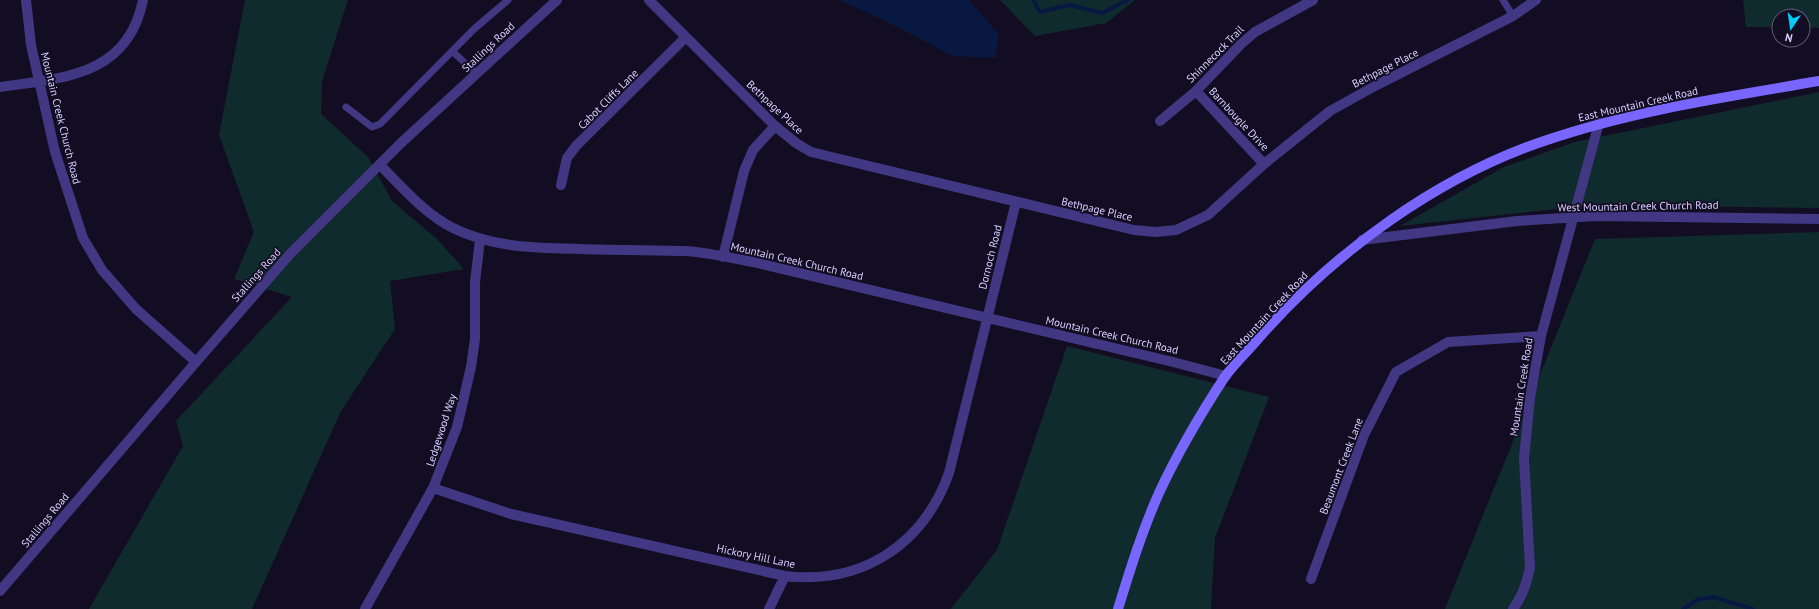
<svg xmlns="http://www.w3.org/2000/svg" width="1819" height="609" font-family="'PT Sans',sans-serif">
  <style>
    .green { fill: #102b2d }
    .water { fill: #081841 }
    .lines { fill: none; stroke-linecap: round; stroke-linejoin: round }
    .stream { stroke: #081841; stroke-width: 4 }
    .service { stroke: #413783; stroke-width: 7 }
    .minor { stroke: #413783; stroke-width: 10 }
    .tertiary { stroke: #413783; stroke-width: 10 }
    .secondary { stroke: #7866ff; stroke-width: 10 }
    .labels { text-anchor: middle; stroke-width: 3.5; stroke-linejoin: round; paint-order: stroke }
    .street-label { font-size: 11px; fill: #d9cfff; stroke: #130d23 }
  </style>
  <rect width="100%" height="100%" fill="#130d23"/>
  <!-- green -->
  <path class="green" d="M245,0H348L322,81L321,114L368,157L392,201L437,239L464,269L390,281L395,329L341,411L252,609H89L183,446L176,421L292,297L234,279L254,232L219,135Z
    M1000,0H1135L1106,23L1035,36Z
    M1743,0H1819V28L1803,27V16H1779V27H1746Z
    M1819,92V208L1594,205L1400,226L1504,167L1575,142Z
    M1819,232V609H1445L1595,239Z
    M1067,346L1269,397L1215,538L1211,609H951L997,550Z"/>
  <!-- water -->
  <path class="water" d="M840,0H969L998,34L996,58L953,56L887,22Z"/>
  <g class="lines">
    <!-- stream -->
    <path class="stream" d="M1033,0L1040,12L1070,5L1102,13L1128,0
      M1683,609L1697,600L1713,597L1753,609"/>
    <!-- service -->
    <path class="service" d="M1503,0L1513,16
      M452,51L477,74
      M346,107L372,127L380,124L474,29L508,0"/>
    <!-- minor -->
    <path class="minor" d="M26,0L31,45L55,152L83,238L102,270L136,309L196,362
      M649,0L775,126L796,143L811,152L1134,230L1156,232L1176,230L1208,215L1264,164L1330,111L1375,86L1513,16L1536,0
      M0,87C63,78 128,76 143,0
      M1196,91L1264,164
      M1160,121L1196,91L1241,44L1255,32L1313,0
      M380,165C402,187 425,214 453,228C493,248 537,248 581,249C615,250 650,250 684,251C707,252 731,258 753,262L1173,362L1226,376
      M561,185L567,158L576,146L686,37
      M1362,240L1517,221L1595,216L1819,219
      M723,257L744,171L753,150L775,126
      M433,488L511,514L785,576C862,585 923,545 949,473L1016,202
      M1311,579L1364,435L1396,372L1448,342L1541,336
      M365,609L433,488L457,427L471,367L475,339V282L480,240
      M769,609L785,576
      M1513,609C1523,596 1527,583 1530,567L1524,458L1530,398L1541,336L1599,123"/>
    <!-- tertiary -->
    <path class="tertiary" d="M0,591L196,362L290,254L401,143L557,0"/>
    <!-- secondary -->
    <path class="secondary" d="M1118,609C1130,570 1142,531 1159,493C1177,454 1200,415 1224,378C1234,364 1247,352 1258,339C1333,253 1438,176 1547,140C1635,110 1727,97 1819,81"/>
  </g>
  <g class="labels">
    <!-- street labels -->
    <g class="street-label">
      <text transform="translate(488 47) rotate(-43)" y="4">Stallings Road</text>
      <text transform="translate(1215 54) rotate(-45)" y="4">Shinnecock Trail</text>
      <text transform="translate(1385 68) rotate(-27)" y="4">Bethpage Place</text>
      <text transform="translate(608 99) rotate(-45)" y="4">Cabot Cliffs Lane</text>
      <text transform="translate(1638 104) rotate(-13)" y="4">East Mountain Creek Road</text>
      <text transform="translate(775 107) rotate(43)" y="4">Bethpage Place</text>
      <text transform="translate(61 118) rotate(76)" y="4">Mountain Creek Church Road</text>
      <text transform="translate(1239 119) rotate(47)" y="4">Barnbougle Drive</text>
      <text transform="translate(1638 206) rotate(-1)" y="4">West Mountain Creek Church Road</text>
      <text transform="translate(1097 209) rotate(13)" y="4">Bethpage Place</text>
      <text transform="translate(990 257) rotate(-76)" y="4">Dornoch Road</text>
      <text transform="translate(797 261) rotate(13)" y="4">Mountain Creek Church Road</text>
      <text transform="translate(256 275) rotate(-48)" y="4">Stallings Road</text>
      <text transform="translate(1264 318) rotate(-47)" y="4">East Mountain Creek Road</text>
      <text transform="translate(1112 335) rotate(13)" y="4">Mountain Creek Church Road</text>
      <text transform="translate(1521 387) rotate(-81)" y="4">Mountain Creek Road</text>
      <text transform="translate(441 430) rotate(-72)" y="4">Ledgewood Way</text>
      <text transform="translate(1341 466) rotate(-69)" y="4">Beaumont Creek Lane</text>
      <text transform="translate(45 520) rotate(-50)" y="4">Stallings Road</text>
      <text transform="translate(756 556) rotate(12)" y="4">Hickory Hill Lane</text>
    </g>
  </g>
  <!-- north arrow -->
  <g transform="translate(1791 28) rotate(193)"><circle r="19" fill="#130d23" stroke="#625b7b"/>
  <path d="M0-3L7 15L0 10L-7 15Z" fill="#00cbfa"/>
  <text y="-6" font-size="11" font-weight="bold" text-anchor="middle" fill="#d9cfff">N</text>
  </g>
</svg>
